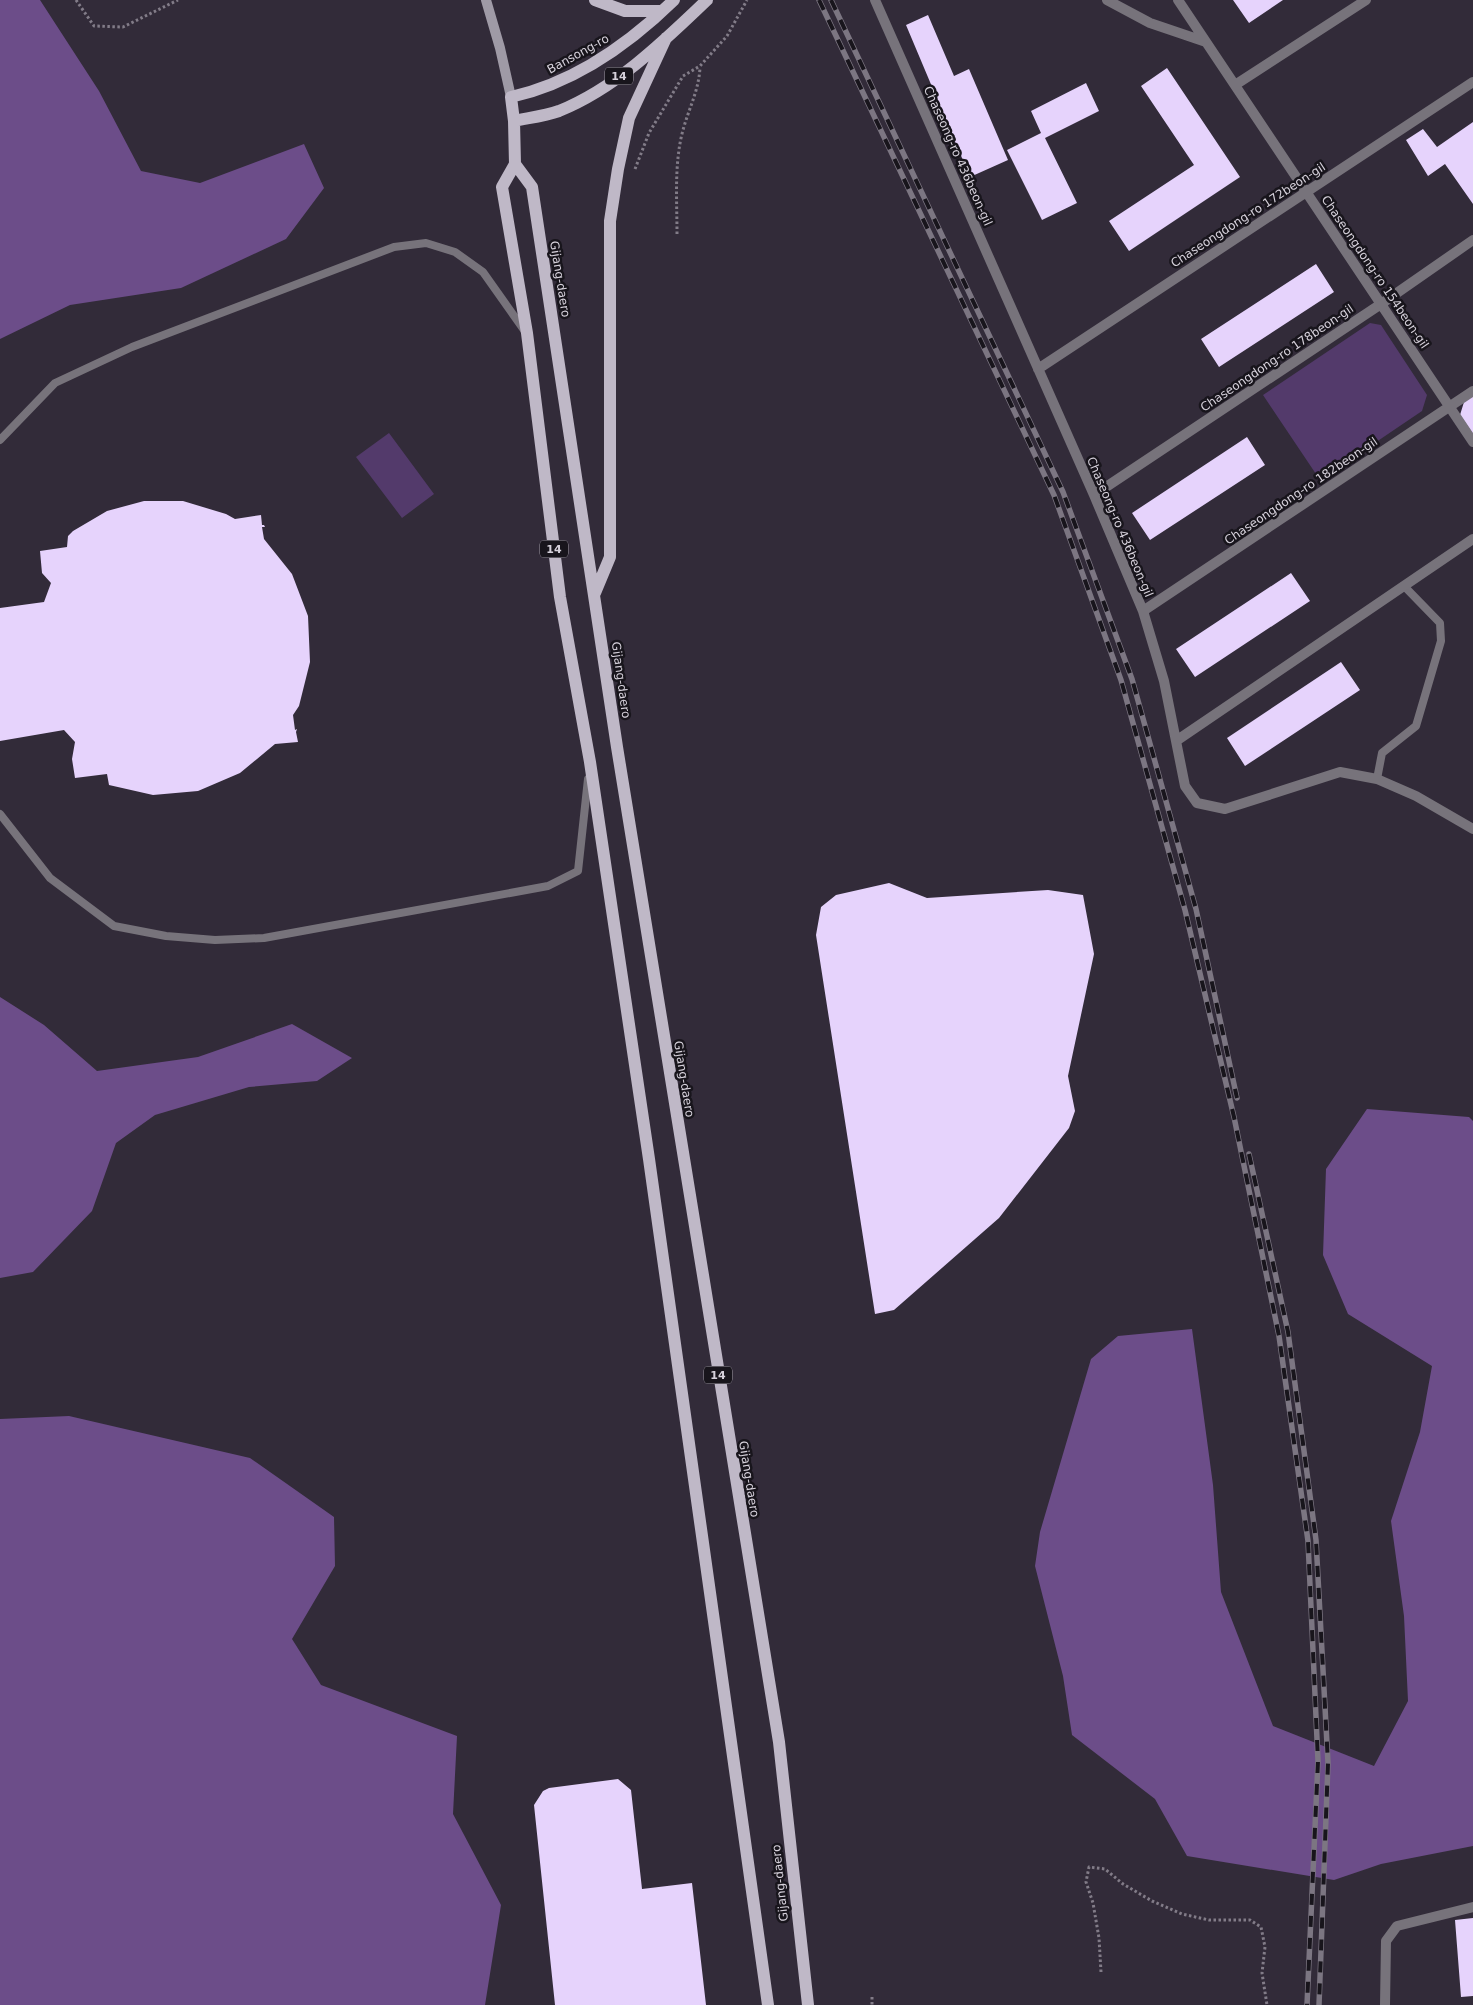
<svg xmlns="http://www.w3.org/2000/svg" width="1473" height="2005" font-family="'DejaVu Sans',sans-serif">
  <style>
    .green { fill: #533a6b }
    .forest { fill: #6c4d89 }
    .building { fill: #e6d3fc }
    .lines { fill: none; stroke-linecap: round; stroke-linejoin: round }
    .path { stroke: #827c88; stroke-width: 3; stroke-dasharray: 2.5 2.5; stroke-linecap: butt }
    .lane { stroke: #77737b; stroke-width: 8 }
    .street { stroke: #77737b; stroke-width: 10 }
    .secondary { stroke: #9f9aa6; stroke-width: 10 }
    .primary { stroke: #bfb8c7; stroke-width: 12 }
    .rail-casing { stroke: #7c7682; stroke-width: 5.5 }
    .rail { stroke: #18151c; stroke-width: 4; stroke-dasharray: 11; stroke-linecap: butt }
    .labels { text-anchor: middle; stroke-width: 5; stroke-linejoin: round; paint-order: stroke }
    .shield { fill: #18151c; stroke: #9d99a2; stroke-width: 1 }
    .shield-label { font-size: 11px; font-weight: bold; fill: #d6d1db }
    .street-label { font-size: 12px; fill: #d6d1db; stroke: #18151c }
  </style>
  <rect width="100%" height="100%" fill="#322b39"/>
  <!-- green -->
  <path class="green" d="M1370,323L1381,325L1427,395L1422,411L1320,480L1263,395Z
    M389,433L434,494L402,518L356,457Z"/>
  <!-- forest -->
  <path class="forest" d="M0,0H40L99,91L141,171L200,183L304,144L324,188L286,239L181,288L70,305L0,339Z
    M0,997L44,1025L97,1071L198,1057L292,1024L352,1058L317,1081L249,1087L155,1115L116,1143L92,1211L33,1272L0,1278Z
    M1367,1109L1469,1117L1473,1121V1846L1381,1864L1334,1880L1187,1856L1155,1799L1072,1735L1063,1676L1035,1566L1040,1532L1091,1359L1118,1336L1192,1329L1213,1485L1221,1592L1273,1726L1374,1766L1408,1701L1404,1616L1391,1521L1420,1432L1432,1366L1348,1314L1323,1255L1326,1169Z
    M69,1416L250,1458L334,1517L335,1566L292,1639L321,1685L457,1736L453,1814L501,1905L485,2005H0V1419Z"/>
  <!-- building -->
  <path class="building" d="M1233,0H1283L1249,23Z
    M928,15L954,76L969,69L1008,160L970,177L906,25Z
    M1167,68L1240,177L1129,251L1109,221L1194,165L1141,86Z
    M1086,83L1099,111L1045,138L1077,203L1042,220L1007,150L1041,133L1031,111Z
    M1473,122V204L1445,164L1428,176L1406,140L1423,129L1437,147Z
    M1316,264L1334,292L1219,367L1201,339Z
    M1473,396V434L1460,415L1464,402Z
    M1247,437L1265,465L1150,540L1132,513Z
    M144,501H183L226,514L235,519L261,515L262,525H264L265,527H262L264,539L292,574L308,616L310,662L299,706L293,715L295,730L297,729L296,732L298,742L275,744L240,773L198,791L153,795L109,785L107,774L75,778L72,759L75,742L64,730L0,741V608L44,602L51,583L42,573L40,551L67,547L68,536L73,531L107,511Z
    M1291,573L1310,601L1195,677L1176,649Z
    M1341,662L1360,690L1245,766L1227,738Z
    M889,883L927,898L1048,890L1083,895L1094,954L1068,1076L1075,1111L1069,1128L999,1218L894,1310L875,1314L816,935L821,907L836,895Z
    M618,1779L631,1790L642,1889L692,1883L706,2005H555L534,1805L543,1791L549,1788Z
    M1473,1918V1996L1461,1997L1455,1920Z"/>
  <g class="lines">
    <!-- path -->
    <path class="path" d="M76,0L94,26L123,27L178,0
      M635,169L649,133L683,76L700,66L727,36L747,0
      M677,234C677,199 674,163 683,130C689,108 699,90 700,67
      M1101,1972L1099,1938L1093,1903L1086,1882L1089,1867L1105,1869L1123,1884L1152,1901L1182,1914L1209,1920H1250L1261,1927L1265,1947L1262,1973L1267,2005
      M872,1997V2005"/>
    <!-- lane -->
    <path class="lane" d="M0,440L55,383L132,347L394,247L426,243L455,252L483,272L524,330
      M1377,779L1382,753L1416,726L1441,641L1440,623L1404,586
      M0,814L50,878L114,926L166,936L215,940L264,938L548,886L578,871L588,779"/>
    <!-- street -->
    <path class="street" d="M875,0L1094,495L1143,611L1164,681L1185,786L1197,803L1225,809L1340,772L1377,779L1416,796L1473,829
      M1107,0L1150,23L1206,42
      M1178,0L1473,442
      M1235,85L1366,0
      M1038,369L1473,82
      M1094,495L1381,304L1473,240
      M1143,611L1473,391
      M1176,741L1473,539
      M1385,2005L1386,1941L1397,1926L1473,1907"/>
    <!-- secondary -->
    <path class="secondary" d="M486,0L500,48L511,97"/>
    <!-- primary -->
    <path class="primary" d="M595,0L625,11H662
      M674,0C628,45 574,83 511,97L514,121L515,164L502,187L527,333L560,597L590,762L649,1159L768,2005
      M514,121C528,118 545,116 559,111C616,88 663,42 707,0
      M515,164L532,187L617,747L779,1742L808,2005
      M595,593L610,557V221L618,169L629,118L666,38"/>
    <!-- rail casing -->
    <g class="rail-casing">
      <path id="rail" d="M819,0L1054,495L1121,680L1185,910L1234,1117L1279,1336L1308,1541L1318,1761L1307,2005
        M831,0L1063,492L1132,679L1196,909L1237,1098
        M1249,1154L1288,1332L1316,1540L1328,1763L1319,2005"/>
    </g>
    <!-- rail -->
    <use href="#rail" class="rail"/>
  </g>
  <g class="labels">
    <!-- shield labels -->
    <g class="shield">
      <rect x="605" y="67.5" width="28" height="17" rx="4"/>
      <rect x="540" y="540.5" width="28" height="17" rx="4"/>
      <rect x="704" y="1366.5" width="28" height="17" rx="4"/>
    </g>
    <g class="shield-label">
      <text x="619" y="80">14</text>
      <text x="554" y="553">14</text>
      <text x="718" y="1379">14</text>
    </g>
    <!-- street labels -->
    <g class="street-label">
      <text transform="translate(578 54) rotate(-29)" y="4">Bansong-ro</text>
      <text transform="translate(958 156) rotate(66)" y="4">Chaseong-ro 436beon-gil</text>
      <text transform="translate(1248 215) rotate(-33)" y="4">Chaseongdong-ro 172beon-gil</text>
      <text transform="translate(1375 272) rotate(56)" y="4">Chaseongdong-ro 154beon-gil</text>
      <text transform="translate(560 279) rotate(81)" y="4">Gijang-daero</text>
      <text transform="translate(1277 358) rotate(-34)" y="4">Chaseongdong-ro 178beon-gil</text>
      <text transform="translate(1301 491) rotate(-34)" y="4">Chaseongdong-ro 182beon-gil</text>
      <text transform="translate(1120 527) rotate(67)" y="4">Chaseong-ro 436beon-gil</text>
      <text transform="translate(621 680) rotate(82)" y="4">Gijang-daero</text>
      <text transform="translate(684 1079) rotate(81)" y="4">Gijang-daero</text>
      <text transform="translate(749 1479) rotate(81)" y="4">Gijang-daero</text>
      <text transform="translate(780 1883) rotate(-96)" y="4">Gijang-daero</text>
    </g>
  </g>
</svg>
